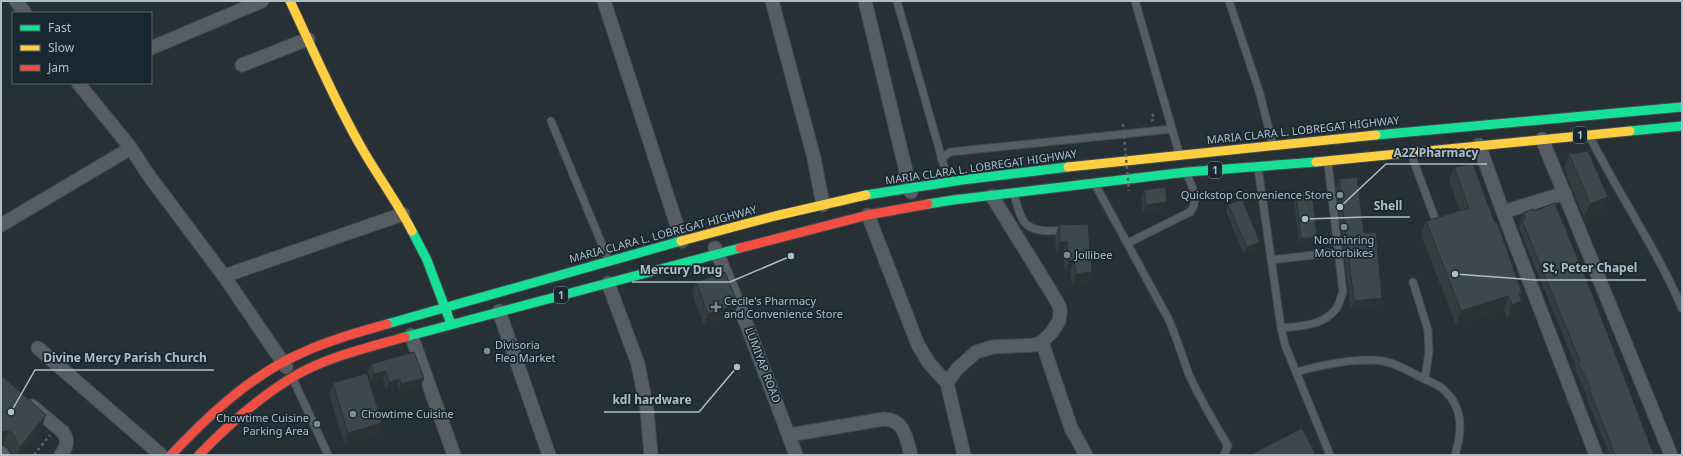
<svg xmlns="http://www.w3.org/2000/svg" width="1683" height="456" font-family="'Noto Sans',sans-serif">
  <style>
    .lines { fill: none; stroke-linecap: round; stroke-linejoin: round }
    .lane-casing { stroke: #444b4f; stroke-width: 9 }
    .street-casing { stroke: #444b4f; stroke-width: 15 }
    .fast-casing { stroke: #444b4f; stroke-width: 11 }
    .slow-casing { stroke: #444b4f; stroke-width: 11 }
    .jam-casing { stroke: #444b4f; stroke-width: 11 }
    .path { stroke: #586266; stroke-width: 2.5; stroke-dasharray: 3 3; stroke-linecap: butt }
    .lane { stroke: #565e63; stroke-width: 7 }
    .street { stroke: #565e63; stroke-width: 13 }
    .fast { stroke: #16e098; stroke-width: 9 }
    .slow { stroke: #ffcf43; stroke-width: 9 }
    .jam { stroke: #f24e42; stroke-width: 9 }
    .path-bridge { stroke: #586266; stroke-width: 2.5; stroke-dasharray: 3 3; stroke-linecap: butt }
    .wall { fill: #353d40 }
    .shaded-wall { fill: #2b3234 }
    .building { fill: #3e474b; stroke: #2b3234 }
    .poi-dot { fill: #7e8c94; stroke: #192830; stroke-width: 1.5 }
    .labels { text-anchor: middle; stroke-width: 3.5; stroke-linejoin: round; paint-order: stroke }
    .shield { fill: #192830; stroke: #81919a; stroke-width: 1 }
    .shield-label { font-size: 10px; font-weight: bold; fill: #aebec7 }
    .street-label { font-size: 11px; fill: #aebec7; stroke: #192830 }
    .poi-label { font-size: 11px; fill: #aebec7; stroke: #192830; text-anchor: start }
    .leader { fill: none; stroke: #aebec7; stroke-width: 1.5 }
    .callout-dot { fill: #aebec7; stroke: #192830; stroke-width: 1.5 }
    .callout-label { font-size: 12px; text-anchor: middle; font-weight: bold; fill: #aebec7; stroke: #192830; stroke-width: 3.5; stroke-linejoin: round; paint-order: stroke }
  </style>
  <rect width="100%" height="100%" fill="#263035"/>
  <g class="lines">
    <!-- lane casing -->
    <g class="lane-casing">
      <path id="lane" d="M897,1L948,180
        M1135,1L1179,153
        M1229,1L1260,94L1272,142
        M551,121L608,259
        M1590,137C1619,195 1656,248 1682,308
        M1411,154L1437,224
        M941,159L950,152L1172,129
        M1258,168L1281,328L1285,345L1330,455
        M1096,186L1169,320C1176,337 1182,355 1188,372C1199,398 1214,422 1228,446L1224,455
        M1014,195C1017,203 1019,216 1025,223C1034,233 1053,231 1065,230
        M1128,243L1190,212C1200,200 1192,187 1187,174
        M1271,260L1339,252
        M1413,282L1428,330L1429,352L1425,379
        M1281,328C1300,326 1323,326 1336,309C1339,304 1341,297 1343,292L1328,163
        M1296,372C1320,365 1359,357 1383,361C1397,364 1408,370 1420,377C1428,381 1438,384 1444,390C1464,408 1462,432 1455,455
        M293,379L328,455"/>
    </g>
    <!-- street casing -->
    <g class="street-casing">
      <path id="street" d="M16,1L25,13
        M604,1L682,241
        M772,1L814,158L823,205
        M865,1L911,192
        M151,48L262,1
        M242,65L308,39
        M78,83L131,148L147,173L224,276L286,367
        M1542,139L1671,455
        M1479,145L1503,212L1596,455
        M1503,212L1565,193
        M868,215L918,345L929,363L947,383
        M1,225L131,148
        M715,248L748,328L796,455
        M224,276L403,214
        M608,283L638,364L647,410L651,455
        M499,311L549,455
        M411,335L454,455
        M1042,342L1071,428L1086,455
        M38,348L161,455
        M32,406L63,432C69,441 67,446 61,455
        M789,435L884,419C905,420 906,438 911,455
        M1,453L3,455
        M964,455L947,383L957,369L976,352L993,347L1035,345L1042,342L1052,332L1059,321L1060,315V308L1056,300L992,196"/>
    </g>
    <!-- fast casing -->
    <g class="fast-casing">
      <path id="fast" d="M1630,131L1682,126
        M1376,135L1682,107
        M866,195L962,180L1068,167
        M928,204L953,200L1187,172L1316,162
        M412,231L427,260L450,321
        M387,324L681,241
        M405,337L740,248"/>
    </g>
    <!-- slow casing -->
    <g class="slow-casing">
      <path id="slow" d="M290,1C314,52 336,104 364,152C380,179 398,204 412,231
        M1316,162L1630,131
        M1068,167L1376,135
        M681,241L775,216L866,195"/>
    </g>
    <!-- jam casing -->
    <g class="jam-casing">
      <path id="jam" d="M740,248L868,215L928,204
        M171,455C211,413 252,374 306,351C332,339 359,332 387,324
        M199,455C227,426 258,398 293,377C326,357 367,348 405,337"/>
    </g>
    <!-- path -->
    <path class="path" d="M1151,121L1154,119L1152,112
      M34,455L50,435"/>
    <!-- lane -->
    <use href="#lane" class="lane"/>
    <!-- street -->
    <use href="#street" class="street"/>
    <!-- fast -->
    <use href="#fast" class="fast"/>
    <!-- slow -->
    <use href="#slow" class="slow"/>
    <!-- jam -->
    <use href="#jam" class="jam"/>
    <!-- path-bridge -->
    <path class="path-bridge" d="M1123,124L1129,191"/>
  </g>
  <!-- wall -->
  <path class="wall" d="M1569,154L1602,211L1584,218L1564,168Z
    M1454,167L1521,298L1517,314L1507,318L1504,309L1456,325L1421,235L1426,221L1460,211L1449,181Z
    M1339,179L1364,233L1382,298L1379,307L1351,310L1336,188Z
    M1144,190L1167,202L1164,210L1143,213L1141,198Z
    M1296,194L1317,237L1316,241L1299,243L1294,198Z
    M1228,205L1258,249L1244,255L1226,212Z
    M1523,213L1654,455H1609V453L1586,397L1587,396L1575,369L1576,367L1519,228L1521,223L1520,221Z
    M1059,225L1092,272L1088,283L1072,285L1070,271L1065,272L1063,253H1056L1055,236Z
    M696,282L734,315L704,326L692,293Z
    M371,364L424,378L421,386L399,392L397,387L386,390L383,379L371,382L368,371Z
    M1,375L41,429L20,455H10L11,453L7,447L3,445L1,446Z
    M333,383L382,423L378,434L344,444L329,394Z"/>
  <!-- shaded-wall -->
  <path class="shaded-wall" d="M1608,197L1602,211L1584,218L1590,204Z
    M1167,202L1164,210L1143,213L1146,205Z
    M1317,237L1316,241L1299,243L1301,239Z
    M1067,241L1063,253H1056L1060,242Z
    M1260,242L1258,249L1244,255L1247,247Z
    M1074,260L1070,271L1065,272L1069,261Z
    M1092,272L1088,283L1072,285L1076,274Z
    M1522,293L1519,302L1522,301L1517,314L1507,318L1512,305L1519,294Z
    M1508,296L1504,309L1456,325L1461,311Z
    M1382,298L1379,307L1351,310L1354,301Z
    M738,304L734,315L704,326L708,314Z
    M386,371L383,379L371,382L374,374Z
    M424,378L421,386L399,392L401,384Z
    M400,379L397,387L386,390L389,382Z
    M46,415L41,429L20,455H17L20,447Z
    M382,423L378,434L344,444L348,433Z
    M8,431L3,445L1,446V436L2,432Z"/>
  <!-- building -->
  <path class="building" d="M1588,151L1608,197L1590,204L1569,154Z
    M1473,164L1495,223L1497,222L1502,236L1522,293L1519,294L1522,301L1512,305L1508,296L1461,311L1426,221L1469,208L1454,167Z
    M1357,177L1364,233L1376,232L1382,298L1354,301L1339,179Z
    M1165,187L1167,202L1146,205L1144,190Z
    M1312,192L1317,237L1301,239L1296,194Z
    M1242,199L1260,242L1247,247L1228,205Z
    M1555,203L1595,301L1654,455H1614L1611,447L1612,446L1589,390L1591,389L1578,362L1580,361L1522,221L1525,219L1523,213L1533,209L1534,211Z
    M1088,224L1092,272L1076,274L1074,260L1069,261L1067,241L1060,242L1059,225Z
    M725,272L738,304L708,314L696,282Z
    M414,352L424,378L401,384L400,379L389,382L386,371L374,374L371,364Z
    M367,373L382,423L348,433L333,383Z
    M1,375L46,415L20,447L16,443V438L12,433L8,431L2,432L1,430Z
    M1302,428L1316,455H1250Z"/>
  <!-- markers -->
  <g class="poi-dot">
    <circle cx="1340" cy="195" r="4"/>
    <circle cx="1344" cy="227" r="4"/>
    <circle cx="1067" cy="255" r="4"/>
    <path d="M714 301h4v4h4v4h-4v4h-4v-4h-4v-4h4z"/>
    <circle cx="487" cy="351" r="4"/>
    <circle cx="353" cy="414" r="4"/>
    <circle cx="317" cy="424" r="4"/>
  </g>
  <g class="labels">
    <!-- shield labels -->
    <g class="shield">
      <rect x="1573" y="127" width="14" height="16" rx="3"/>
      <rect x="1208" y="162" width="14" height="16" rx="3"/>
      <rect x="554" y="287" width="14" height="16" rx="3"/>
    </g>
    <g class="shield-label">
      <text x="1580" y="139">1</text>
      <text x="1215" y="174">1</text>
      <text x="561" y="299">1</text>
    </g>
    <!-- street labels -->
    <g class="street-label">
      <text transform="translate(1303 130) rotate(-6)" y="4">MARIA CLARA L. LOBREGAT HIGHWAY</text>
      <text transform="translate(981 167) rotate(-8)" y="4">MARIA CLARA L. LOBREGAT HIGHWAY</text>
      <text transform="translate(663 234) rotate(-15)" y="4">MARIA CLARA L. LOBREGAT HIGHWAY</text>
      <text transform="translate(763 365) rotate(69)" y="4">LUMIYAP ROAD</text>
    </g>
    <!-- poi labels -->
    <g class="poi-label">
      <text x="1332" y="199" text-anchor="end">Quickstop Convenience Store</text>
      <text x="1344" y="244" text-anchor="middle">Norminring<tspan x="1344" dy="13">Motorbikes</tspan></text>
      <text x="1075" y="259">Jollibee</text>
      <text x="724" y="305">Cecile's Pharmacy<tspan x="724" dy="13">and Convenience Store</tspan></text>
      <text x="495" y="349">Divisoria<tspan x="495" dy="13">Flea Market</tspan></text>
      <text x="361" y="418">Chowtime Cuisine</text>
      <text x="309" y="422" text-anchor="end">Chowtime Cuisine<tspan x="309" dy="13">Parking Area</tspan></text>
    </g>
  </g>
  <!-- callouts -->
  <path class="leader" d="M1340 207L1386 164H1487M1305 219L1366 217H1410M1455 274L1535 280H1646M791 256L730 282H632M11 412L35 370H214M737 367L699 412H604"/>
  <g class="callout-dot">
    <circle cx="1340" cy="207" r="4"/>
    <circle cx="1305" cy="219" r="4"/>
    <circle cx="1455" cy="274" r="4"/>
    <circle cx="791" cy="256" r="4"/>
    <circle cx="11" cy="412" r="4"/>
    <circle cx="737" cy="367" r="4"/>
  </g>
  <g class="callout-label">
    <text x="1436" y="157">A2Z Pharmacy</text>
    <text x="1388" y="210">Shell</text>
    <text x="1590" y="272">St, Peter Chapel</text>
    <text x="681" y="274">Mercury Drug</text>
    <text x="125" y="362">Divine Mercy Parish Church</text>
    <text x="652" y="404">kdl hardware</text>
  </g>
  <!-- border -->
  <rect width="1683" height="456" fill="none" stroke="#aebec7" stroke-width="4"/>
  <!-- legend -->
  <rect x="12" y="12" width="140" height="72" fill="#192830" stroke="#55646c"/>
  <rect x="20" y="25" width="20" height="6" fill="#16e098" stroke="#55646c"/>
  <text x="48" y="32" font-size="12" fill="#aebec7">Fast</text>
  <rect x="20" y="45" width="20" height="6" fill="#ffcf43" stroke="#55646c"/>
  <text x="48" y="52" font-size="12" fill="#aebec7">Slow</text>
  <rect x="20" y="65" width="20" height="6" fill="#f24e42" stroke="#55646c"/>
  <text x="48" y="72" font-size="12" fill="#aebec7">Jam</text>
</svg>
